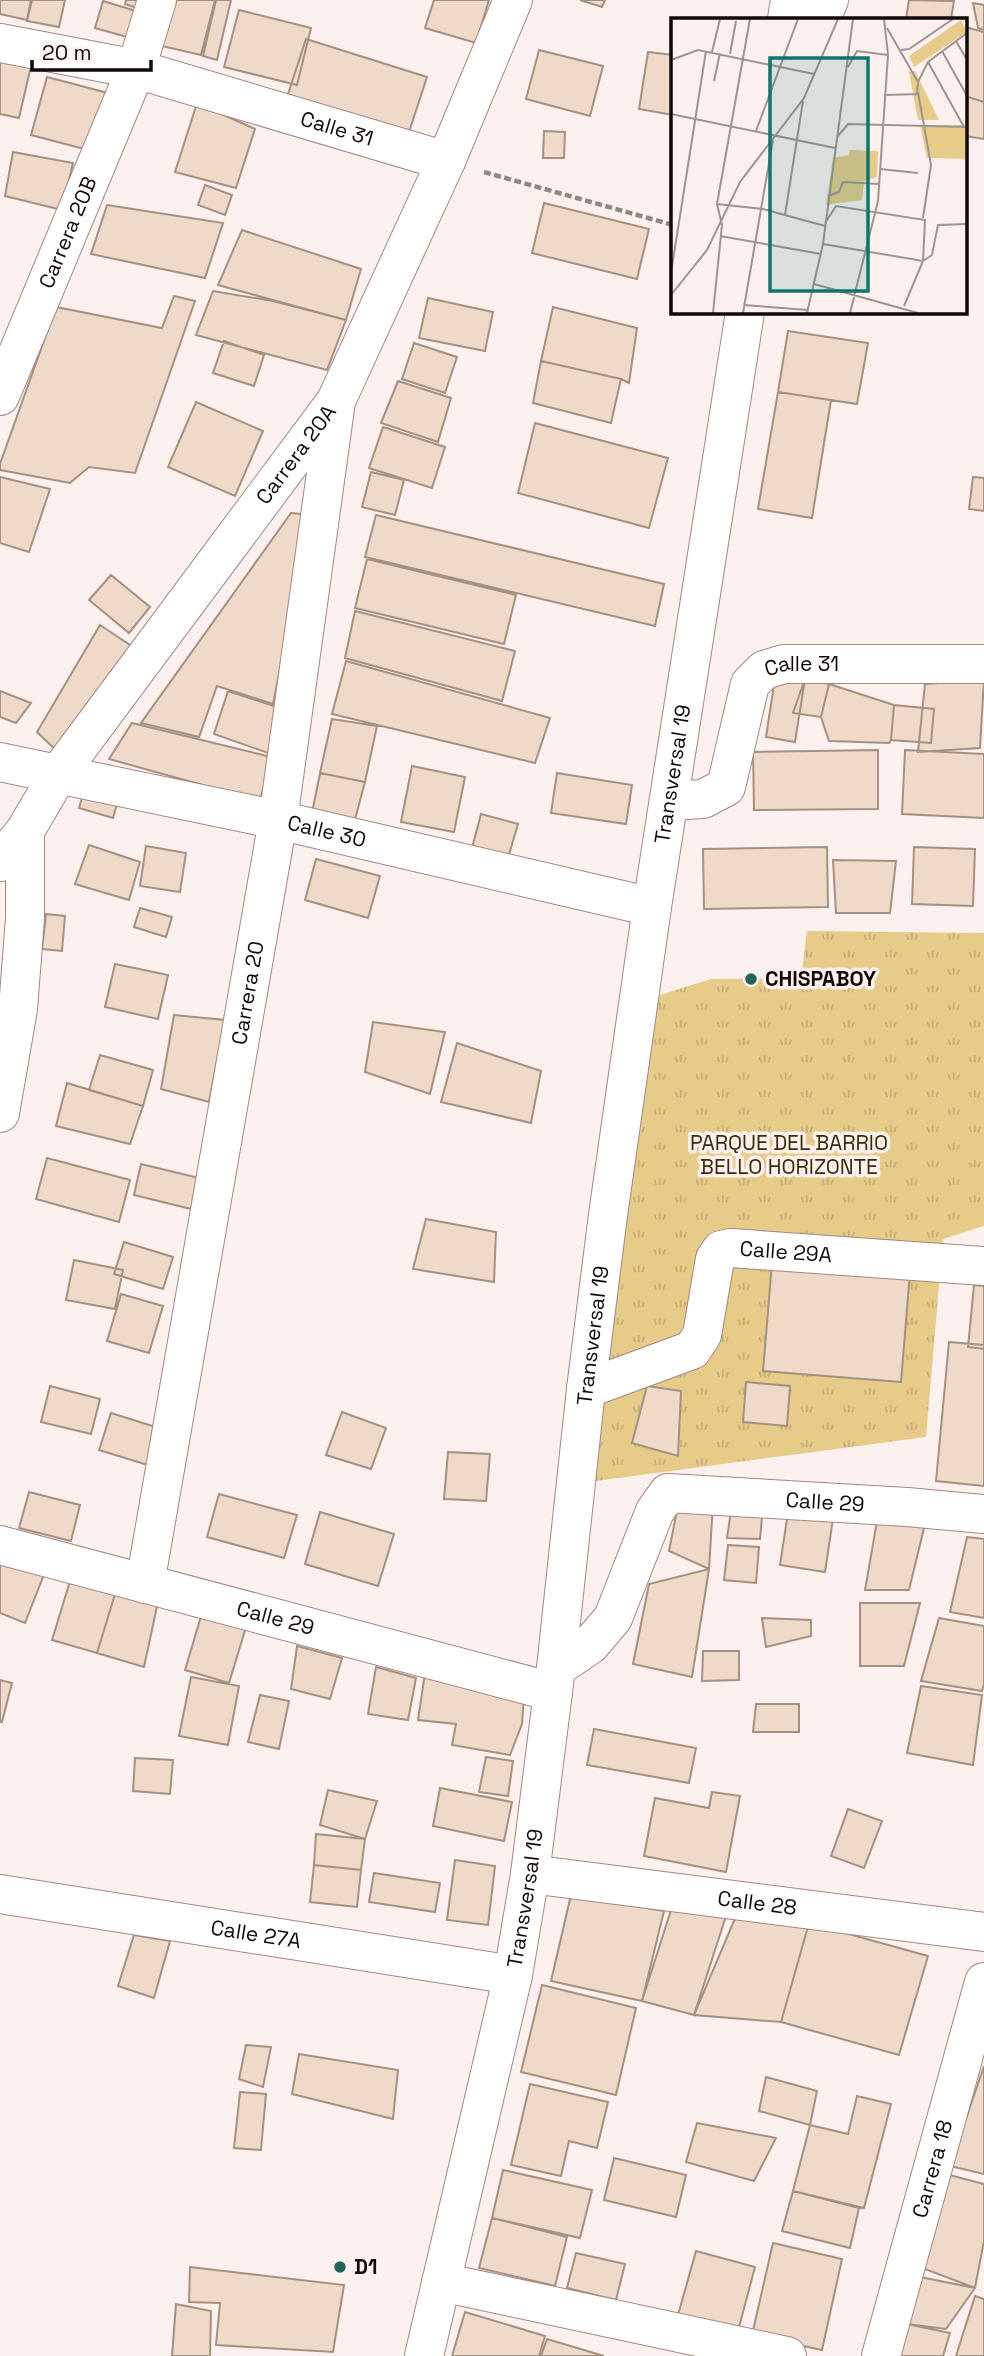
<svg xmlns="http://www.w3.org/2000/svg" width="984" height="2356" font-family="'Space Grotesk',sans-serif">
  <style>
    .park { fill: url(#park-tufts) }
    .building { fill: #efd9c8; stroke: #a59181; stroke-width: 2 }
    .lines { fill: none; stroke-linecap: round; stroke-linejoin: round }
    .street-casing { stroke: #a28782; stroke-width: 40 }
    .primary-casing { stroke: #a28782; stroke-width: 40 }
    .path { stroke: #918684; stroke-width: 4.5; stroke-dasharray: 7 3.5; stroke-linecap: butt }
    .street { stroke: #fff; stroke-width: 38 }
    .primary { stroke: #fff; stroke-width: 38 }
    .poi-dot { fill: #246655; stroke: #fdf1ef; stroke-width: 2.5 }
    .labels { text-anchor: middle; stroke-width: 7; stroke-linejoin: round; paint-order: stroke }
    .street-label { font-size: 21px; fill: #120907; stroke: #fdf1ef }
    .poi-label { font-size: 21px; font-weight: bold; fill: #120907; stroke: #fdf1ef; text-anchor: start }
    .park-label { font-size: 21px; fill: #3a2c07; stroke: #fdf1ef }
    .inset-road { fill: none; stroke: #9f9492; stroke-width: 2 }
    .view { fill: #0f766e; fill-opacity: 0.15; stroke: #0f766e; stroke-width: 3.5 }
    .inset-edge { fill: none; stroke: #120907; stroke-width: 3.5 }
  </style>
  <defs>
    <pattern id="park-tufts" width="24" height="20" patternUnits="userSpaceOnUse" patternTransform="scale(1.75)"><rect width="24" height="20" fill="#e7cb89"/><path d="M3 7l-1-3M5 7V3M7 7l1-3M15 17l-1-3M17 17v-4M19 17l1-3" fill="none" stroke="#c5ad75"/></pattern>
  </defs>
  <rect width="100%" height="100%" fill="#fdf1ef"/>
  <!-- park -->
  <path class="park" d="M807,931L984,933V1226L943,1239L926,1437L566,1485L631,1004L711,979L801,978Z"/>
  <!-- building -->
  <path class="building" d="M0,0H31L27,20L0,14Z
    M32,0H65L59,27L27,21Z
    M126,0H149L146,11L125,4Z
    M174,0H215L201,55L162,46Z
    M216,0H231L217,60L203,56Z
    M434,0H489L476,43L425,28Z
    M580,0H605L602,7Z
    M909,0L954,1L951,19H906Z
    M103,1L146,14L138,40L95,28Z
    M973,3L984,5V30L978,28Z
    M239,10L311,28L297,85L224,67Z
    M965,27L984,32V102L965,96Z
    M306,39L427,77L408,135L287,97Z
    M539,50L603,66L590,116L526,99Z
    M648,52L673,55V115L639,109Z
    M0,60L31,66L19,118L0,114Z
    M47,77L108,93L92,151L31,135Z
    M965,96L984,102V139L965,136Z
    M197,103L255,129L236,188L175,172Z
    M544,131L565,132L564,158H543Z
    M13,152L73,163L62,210L5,196Z
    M205,185L232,195L225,215L198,205Z
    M544,203L649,229L637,279L532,253Z
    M107,205L223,223L205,278L91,254Z
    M242,230L361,269L346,320L218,285Z
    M213,291L273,301L346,320L327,370L196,335Z
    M174,296L195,301L135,473L89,467L70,483L0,470V464L56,307L162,328Z
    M428,298L493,312L485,351L419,338Z
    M553,307L637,328L629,383L621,379L541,361Z
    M788,331L868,343L857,404L778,392Z
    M224,341L264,355L254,386L213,373Z
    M414,343L457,357L445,393L402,379Z
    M541,361L621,379L611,423L533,403Z
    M398,381L451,398L438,442L381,423Z
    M778,392L831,400L812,518L758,509Z
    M196,402L263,431L235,496L168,467Z
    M535,423L668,458L649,528L518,493Z
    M383,427L445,447L432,488L369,468Z
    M371,472L404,480L395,515L362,507Z
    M0,477L50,489L29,552L0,543Z
    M973,477L984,478V511L969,509Z
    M291,513L311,515L273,704L217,686L199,737L141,723Z
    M376,515L664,584L655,626L365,557Z
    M367,559L516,595L504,644L355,608Z
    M111,575L150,607L129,633L89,600Z
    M355,611L515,651L502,701L345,658Z
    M100,625L139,651L62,756L37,732Z
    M346,661L550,718L535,763L332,714Z
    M805,679L829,684L821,717L793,713Z
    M805,679L795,742L766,737L774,685Z
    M984,680L980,748L918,752L925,684Z
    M829,684L894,705L891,740L889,743L829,741L821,717Z
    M0,691L31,703L16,723L0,717Z
    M228,691L286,710L271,754L214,734Z
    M894,705L934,709L931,743L891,740Z
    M332,719L377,726L365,782L320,773Z
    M132,723L271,757L260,801L109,759Z
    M878,750V809L754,810L753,752Z
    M905,750L984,754V818L902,814Z
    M412,766L465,777L454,832L401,822Z
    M320,773L365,782L354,823L312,813Z
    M557,773L632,785L626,824L551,813Z
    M85,787L119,797L113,818L79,808Z
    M481,814L518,824L508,858L472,848Z
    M89,845L140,862L129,900L75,884Z
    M146,846L186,853L180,892L140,886Z
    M827,847L828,907L704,909L703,849Z
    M914,847L975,849L973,906L912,904Z
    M316,859L380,876L368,918L305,900Z
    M833,860L896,861L890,913H836Z
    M140,908L172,917L166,937L134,927Z
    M46,914L65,916L62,951L42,949Z
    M115,964L168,975L158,1019L105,1007Z
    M174,1015L225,1020L209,1102L161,1089Z
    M373,1022L445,1032L430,1094L365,1072Z
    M457,1043L541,1071L531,1123L441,1102Z
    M100,1055L153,1070L143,1106L89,1090Z
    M67,1083L143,1106L130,1144L56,1126Z
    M47,1158L130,1180L119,1222L36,1199Z
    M141,1164L199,1178L191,1209L134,1195Z
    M426,1219L496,1232L494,1282L413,1269Z
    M124,1242L173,1257L163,1289L114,1274Z
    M74,1260L123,1270L115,1309L66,1300Z
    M911,1261L901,1382L763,1371L772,1263Z
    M974,1285L984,1286V1349L968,1347Z
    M121,1294L163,1306L149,1353L107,1341Z
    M949,1342L984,1345V1486L936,1481Z
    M746,1382L790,1386L787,1426L743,1422Z
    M50,1386L100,1399L91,1434L41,1422Z
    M647,1386L681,1391L678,1456L632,1443Z
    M342,1412L386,1428L371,1469L326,1455Z
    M111,1413L162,1429L151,1466L99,1450Z
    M448,1452L490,1454L486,1501L444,1499Z
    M29,1492L80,1505L71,1541L19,1528Z
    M219,1494L297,1515L284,1558L207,1537Z
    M713,1504L709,1569L669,1551L677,1510Z
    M732,1504L763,1506L760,1539L727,1538Z
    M789,1506L834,1512L825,1572L780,1565Z
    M320,1512L394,1534L378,1586L305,1564Z
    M877,1521L925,1524L909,1590H865Z
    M967,1537L984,1539V1618L950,1612Z
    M728,1545L759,1547L756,1583L724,1580Z
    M0,1562L45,1572L25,1623L0,1613Z
    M709,1569L692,1677L633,1664L649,1584Z
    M71,1578L116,1591L97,1653L52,1640Z
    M116,1591L158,1602L144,1667L97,1653Z
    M860,1603H920L904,1666H860Z
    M202,1613L246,1627L229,1683L185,1670Z
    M762,1618L811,1620V1636L766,1647Z
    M939,1618L984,1626V1684L982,1691L921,1681Z
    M297,1646L342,1658L330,1699L291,1689Z
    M703,1651H739V1680L702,1681Z
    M376,1667L416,1678L408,1720L368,1714Z
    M425,1673L524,1695L522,1724L510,1755L452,1745L456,1724L418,1720Z
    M191,1677L239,1686L228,1745L179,1736Z
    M0,1680L12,1683L2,1722H0Z
    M921,1686L982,1695L973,1765L907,1753Z
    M260,1695L289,1701L279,1749L248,1742Z
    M756,1704H799V1732H753Z
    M594,1729L696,1748L689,1783L587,1765Z
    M486,1757L513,1761L508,1796L479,1792Z
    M135,1758L173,1760L170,1794L133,1791Z
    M440,1788L512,1802L504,1841L433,1826Z
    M328,1790L377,1801L365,1839L320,1825Z
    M712,1792L740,1796L726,1872L644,1856L655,1798L709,1808Z
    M848,1809L882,1821L864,1868L831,1856Z
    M316,1834L365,1839L361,1870L314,1865Z
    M455,1860L495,1866L488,1925L447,1920Z
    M314,1865L361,1870L357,1907L310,1902Z
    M374,1873L440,1883L435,1912L369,1902Z
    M571,1895L664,1911L642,2001L551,1981Z
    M672,1907L726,1916L694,2015L642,2001Z
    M736,1916L809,1923L781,2022L694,2015Z
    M809,1923L928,1956L899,2055L781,2022Z
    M134,1935L170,1941L154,1998L118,1986Z
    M542,1985L636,2008L616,2095L521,2072Z
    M246,2045L271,2047L263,2087L239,2079Z
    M299,2054L398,2070L393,2119L292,2094Z
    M984,2066V2174L950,2166Z
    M766,2077L817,2091L810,2125L759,2111Z
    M530,2084L608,2102L597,2148L569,2141L561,2176L511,2165Z
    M240,2092L266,2094L261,2150L234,2148Z
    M857,2096L891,2104L864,2208L793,2191L810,2125L848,2134Z
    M697,2123L776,2138L754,2181L686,2162Z
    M614,2158L686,2175L676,2217L604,2200Z
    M503,2170L592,2190L580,2238L492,2218Z
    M938,2172L984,2184V2241L975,2288L909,2263Z
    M793,2191L859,2208L850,2248L782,2231Z
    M492,2218L567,2237L555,2286L479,2268Z
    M773,2243L842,2259L822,2350L752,2335Z
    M696,2251L755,2267L738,2331L678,2315Z
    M576,2253L625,2264L616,2300L567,2288Z
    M190,2267L344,2285L333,2352L216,2345L220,2303L189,2302Z
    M915,2276L975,2288L946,2329L907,2324Z
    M975,2296L984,2299V2356H956Z
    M176,2304L211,2311L210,2356H172Z
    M465,2312L545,2336L539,2356H452Z
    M907,2324L950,2333L943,2356H885Z
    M547,2339L604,2356H541Z"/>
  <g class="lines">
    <!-- street casing -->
    <g class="street-casing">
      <g id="street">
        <path d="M821,19L829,0"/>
        <path id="s1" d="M0,43L136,69L446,161"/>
        <path id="s2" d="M0,396L136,69L157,0"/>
        <path id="s3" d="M0,762L278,820L652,907"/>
        <path id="s4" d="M669,801L703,799L726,787L750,684L764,670L784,664H984"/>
        <path id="s5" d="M0,862L25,831L59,773L336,401L446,161L513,0"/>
        <path d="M0,1113L18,1009L25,918V831"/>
        <path id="s6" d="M586,1389L692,1350L702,1335L715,1259L721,1250L731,1248L984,1266"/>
        <path id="s7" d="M0,1545L553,1692"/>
        <path id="s8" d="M145,1584L278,820L336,401"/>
        <path id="s9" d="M556,1668L590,1645L613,1618L655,1511L668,1493L907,1507L984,1514"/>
        <path id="s10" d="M530,1874L984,1932"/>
        <path id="s11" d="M0,1894L513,1975"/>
        <path d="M441,2282L787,2356"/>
        <path id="s12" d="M881,2356L984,1982"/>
      </g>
    </g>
    <!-- primary casing -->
    <g class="primary-casing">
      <g id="primary">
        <path d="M787,19L790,0"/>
        <path id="s13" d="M424,2356L513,1975L530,1874L556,1668L586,1389L608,1215L652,907L745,312"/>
      </g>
    </g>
    <!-- path -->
    <path class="path" d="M484,172L673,225"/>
    <!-- street -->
    <use href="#street" class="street"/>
    <!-- primary -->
    <use href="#primary" class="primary"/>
  </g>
  <!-- markers -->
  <g class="poi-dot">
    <circle cx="751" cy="979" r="7"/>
    <circle cx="340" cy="2267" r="7"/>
  </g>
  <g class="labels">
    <!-- street labels -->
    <g class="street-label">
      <text dy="7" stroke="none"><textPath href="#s1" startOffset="348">Calle 31</textPath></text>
      <text dy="7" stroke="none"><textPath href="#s2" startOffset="177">Carrera 20B</textPath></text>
      <text dy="7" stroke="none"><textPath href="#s5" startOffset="504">Carrera 20A</textPath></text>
      <text dy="7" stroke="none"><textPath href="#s4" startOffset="224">Calle 31</textPath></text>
      <text dy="7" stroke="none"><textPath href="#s13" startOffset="1603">Transversal 19</textPath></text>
      <text dy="7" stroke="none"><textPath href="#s3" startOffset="334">Calle 30</textPath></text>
      <text dy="7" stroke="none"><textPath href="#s8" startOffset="600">Carrera 20</textPath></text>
      <text dy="7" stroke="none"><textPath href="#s6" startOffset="284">Calle 29A</textPath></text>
      <text dy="7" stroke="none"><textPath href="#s13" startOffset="1036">Transversal 19</textPath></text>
      <text dy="7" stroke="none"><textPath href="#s9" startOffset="371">Calle 29</textPath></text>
      <text dy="7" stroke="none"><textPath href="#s7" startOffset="285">Calle 29</textPath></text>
      <text dy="7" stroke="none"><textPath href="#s13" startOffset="469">Transversal 19</textPath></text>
      <text dy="7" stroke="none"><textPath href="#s10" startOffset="229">Calle 28</textPath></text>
      <text dy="7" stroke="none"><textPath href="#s11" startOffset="259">Calle 27A</textPath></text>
      <text dy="7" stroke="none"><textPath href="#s12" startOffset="194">Carrera 18</textPath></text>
    </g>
    <!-- poi labels -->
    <g class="poi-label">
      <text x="765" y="986">CHISPABOY</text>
      <text x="354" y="2274">D1</text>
    </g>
    <!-- park labels -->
    <g class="park-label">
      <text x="789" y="1150">PARQUE DEL BARRIO<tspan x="789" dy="24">BELLO HORIZONTE</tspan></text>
    </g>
  </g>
  <!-- overview -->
  <g transform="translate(671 18)">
    <rect width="296" height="296" fill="#fdf1ef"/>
    <path d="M244,53L268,102H247L238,54ZM249,107H296V141L256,140Z" fill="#e7cb89"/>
    <path d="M290,2L296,14L243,49L238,38ZM179,132L207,133L206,159L193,163L191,182L155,187L162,140L178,137Z" fill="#e7cb89"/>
    <path class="inset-road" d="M216,10L247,64L257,44L296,15M285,23L296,42M230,32L238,31L282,1M271,33L296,78M41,34L49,1M59,36L65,3M0,42L27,32L143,56M257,44L293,109M177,49L186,33L217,37M43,63L49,35M247,74L260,147L252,200M214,77L246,76L247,64M0,96L164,130M85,113L127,1M166,119L177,106L296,109M209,151L247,155M157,178L168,174L172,164L208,166M46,186L92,191L154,208M114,197L132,83M154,205L165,188L254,202L252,243L233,288M49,218L150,236M152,226L252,243L261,237L267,207L296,206M0,255L35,33M143,266L247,295M0,277L36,232L69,164L133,80L167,1M73,287L137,292M42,295L51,207L46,186L79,1M72,295L102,122M136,295L152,226L182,1M179,295L207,183L217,37L213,1"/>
    <path class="view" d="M99,40H197V273H99Z"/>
    <rect width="296" height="296" class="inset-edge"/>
  </g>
  <!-- scale -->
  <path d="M32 60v10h119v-10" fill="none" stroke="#120907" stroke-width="3.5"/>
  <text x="42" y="60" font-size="21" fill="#120907" stroke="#fdf1ef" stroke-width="5" paint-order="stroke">20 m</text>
</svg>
